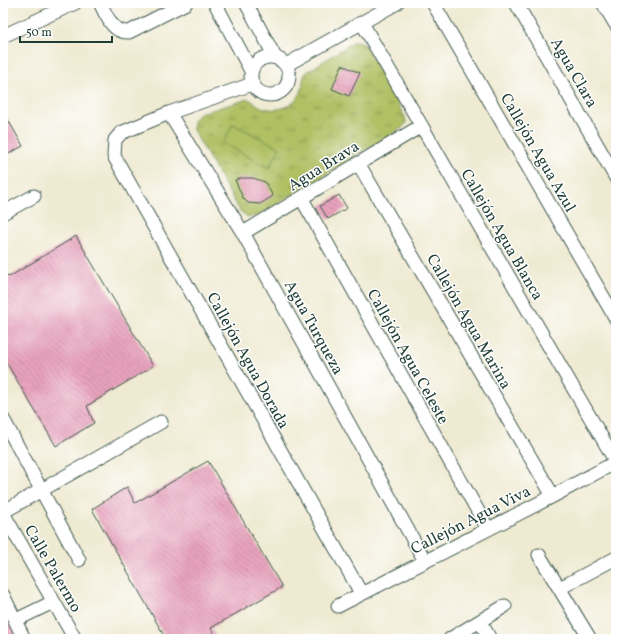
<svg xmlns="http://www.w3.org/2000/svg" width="619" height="642" font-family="Vollkorn,serif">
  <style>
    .park { fill: url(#park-tufts); stroke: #687e4c }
    .pitch { fill: #b0c064; stroke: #687e4c }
    .building { fill: url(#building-back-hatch) }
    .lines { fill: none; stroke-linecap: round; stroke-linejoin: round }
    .minor-casing { stroke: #3e574c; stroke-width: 15 }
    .minor { stroke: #fff; stroke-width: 13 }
    .labels { text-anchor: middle; stroke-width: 3; stroke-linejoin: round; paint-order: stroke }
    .street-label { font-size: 16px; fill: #1f3d34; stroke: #fff }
  </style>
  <defs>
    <pattern id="park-tufts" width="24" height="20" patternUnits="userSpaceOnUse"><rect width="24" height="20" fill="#b0c064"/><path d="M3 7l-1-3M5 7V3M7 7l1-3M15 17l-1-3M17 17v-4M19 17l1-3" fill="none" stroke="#8f9d53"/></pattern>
    <pattern id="building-back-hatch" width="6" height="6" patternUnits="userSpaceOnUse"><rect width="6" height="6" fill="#e8a2bc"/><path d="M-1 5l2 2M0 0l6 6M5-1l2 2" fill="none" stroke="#bb859a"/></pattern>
  </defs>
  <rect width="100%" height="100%" fill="#fff"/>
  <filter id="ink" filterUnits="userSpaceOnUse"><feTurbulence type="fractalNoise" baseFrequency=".025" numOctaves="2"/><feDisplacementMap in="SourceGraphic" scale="8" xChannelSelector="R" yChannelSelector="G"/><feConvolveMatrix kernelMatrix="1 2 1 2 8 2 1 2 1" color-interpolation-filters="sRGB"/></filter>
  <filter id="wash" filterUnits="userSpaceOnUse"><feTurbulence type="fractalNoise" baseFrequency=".012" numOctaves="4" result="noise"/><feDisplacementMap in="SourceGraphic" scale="16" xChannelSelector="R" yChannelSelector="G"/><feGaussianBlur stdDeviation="0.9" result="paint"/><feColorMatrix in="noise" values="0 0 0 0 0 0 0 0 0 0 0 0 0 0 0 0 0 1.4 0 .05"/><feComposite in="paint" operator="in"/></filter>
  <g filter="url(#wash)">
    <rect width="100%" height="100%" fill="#efead2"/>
    <!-- park -->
    <path class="park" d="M359,41L364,44L405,117L406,123L402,128L256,217H248L240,211L193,130V121L199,114L248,99C253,101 257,105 261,107C277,113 294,107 301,92C304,84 301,78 307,72L353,42Z"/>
    <!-- pitch -->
    <path class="pitch" d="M233,124L280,148L269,168L223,143Z"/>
    <g id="blocks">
      <!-- building -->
      <path class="building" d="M342,65L360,73L349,96L332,89Z
        M3,111L23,146L3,157Z
        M241,178H253L265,182L273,196L260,204L248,203L243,198L235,180Z
        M339,195L347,208L328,219L320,206Z
        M76,236L153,366L87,406L94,423L56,446L3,357V271L9,277Z
        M208,461L282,587L211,628L217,639H166L92,509L127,487L135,503Z
        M3,599L20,639H3Z"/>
    </g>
  </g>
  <g filter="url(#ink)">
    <use href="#blocks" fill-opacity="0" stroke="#3e574c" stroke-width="1"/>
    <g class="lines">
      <!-- minor casing -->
      <g class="minor-casing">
        <path id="minor" d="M100,3C107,16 112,33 129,32L186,3
          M215,3L251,71
          M246,3L275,57
          M433,3L616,319
          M516,3L616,178
          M603,3L616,25
          M362,23L616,462
          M3,36L75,3
          M251 76a19 19 0 1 1 38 0a19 19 0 1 1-38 0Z
          M286,65L397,3
          M252,84L169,113L121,133L115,140L114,156L361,593
          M169,113L243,233L425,561
          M358,163L553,496
          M302,199L488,529
          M3,213L34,196
          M243,233L421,126
          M3,419L79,560
          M3,512L161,422
          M3,513L75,639
          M539,555L590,639
          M560,588L616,558
          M3,595L24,639
          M338,606L553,496L616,462
          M16,620L53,602
          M480,621L490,639
          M450,639L505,606"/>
      </g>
      <!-- minor -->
      <use href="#minor" class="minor"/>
    </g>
  </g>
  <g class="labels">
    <!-- street labels -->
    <g class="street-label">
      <text transform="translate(575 72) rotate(60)" y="6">Agua Clara</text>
      <text transform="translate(539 152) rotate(60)" y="6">Callejón Agua Azul</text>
      <text transform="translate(323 165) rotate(-32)" y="6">Agua Brava</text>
      <text transform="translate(503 234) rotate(60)" y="6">Callejón Agua Blanca</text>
      <text transform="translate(470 321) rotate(60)" y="6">Callejón Agua Marina</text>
      <text transform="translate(315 327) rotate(61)" y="6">Agua Turqueza</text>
      <text transform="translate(409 356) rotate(61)" y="6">Callejón Agua Celeste</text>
      <text transform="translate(249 360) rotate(61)" y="6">Callejón Agua Dorada</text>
      <text transform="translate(470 519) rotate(-27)" y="6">Callejón Agua Viva</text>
      <text transform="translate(54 568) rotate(60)" y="6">Calle Palermo</text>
    </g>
  </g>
  <!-- margin -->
  <rect width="619" height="642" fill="none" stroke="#fff" stroke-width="16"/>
  <!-- scale -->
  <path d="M20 36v6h92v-6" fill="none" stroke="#1f3d34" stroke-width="2"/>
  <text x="26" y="36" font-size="12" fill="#1f3d34" stroke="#ffffff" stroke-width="3" paint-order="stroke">50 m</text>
</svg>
